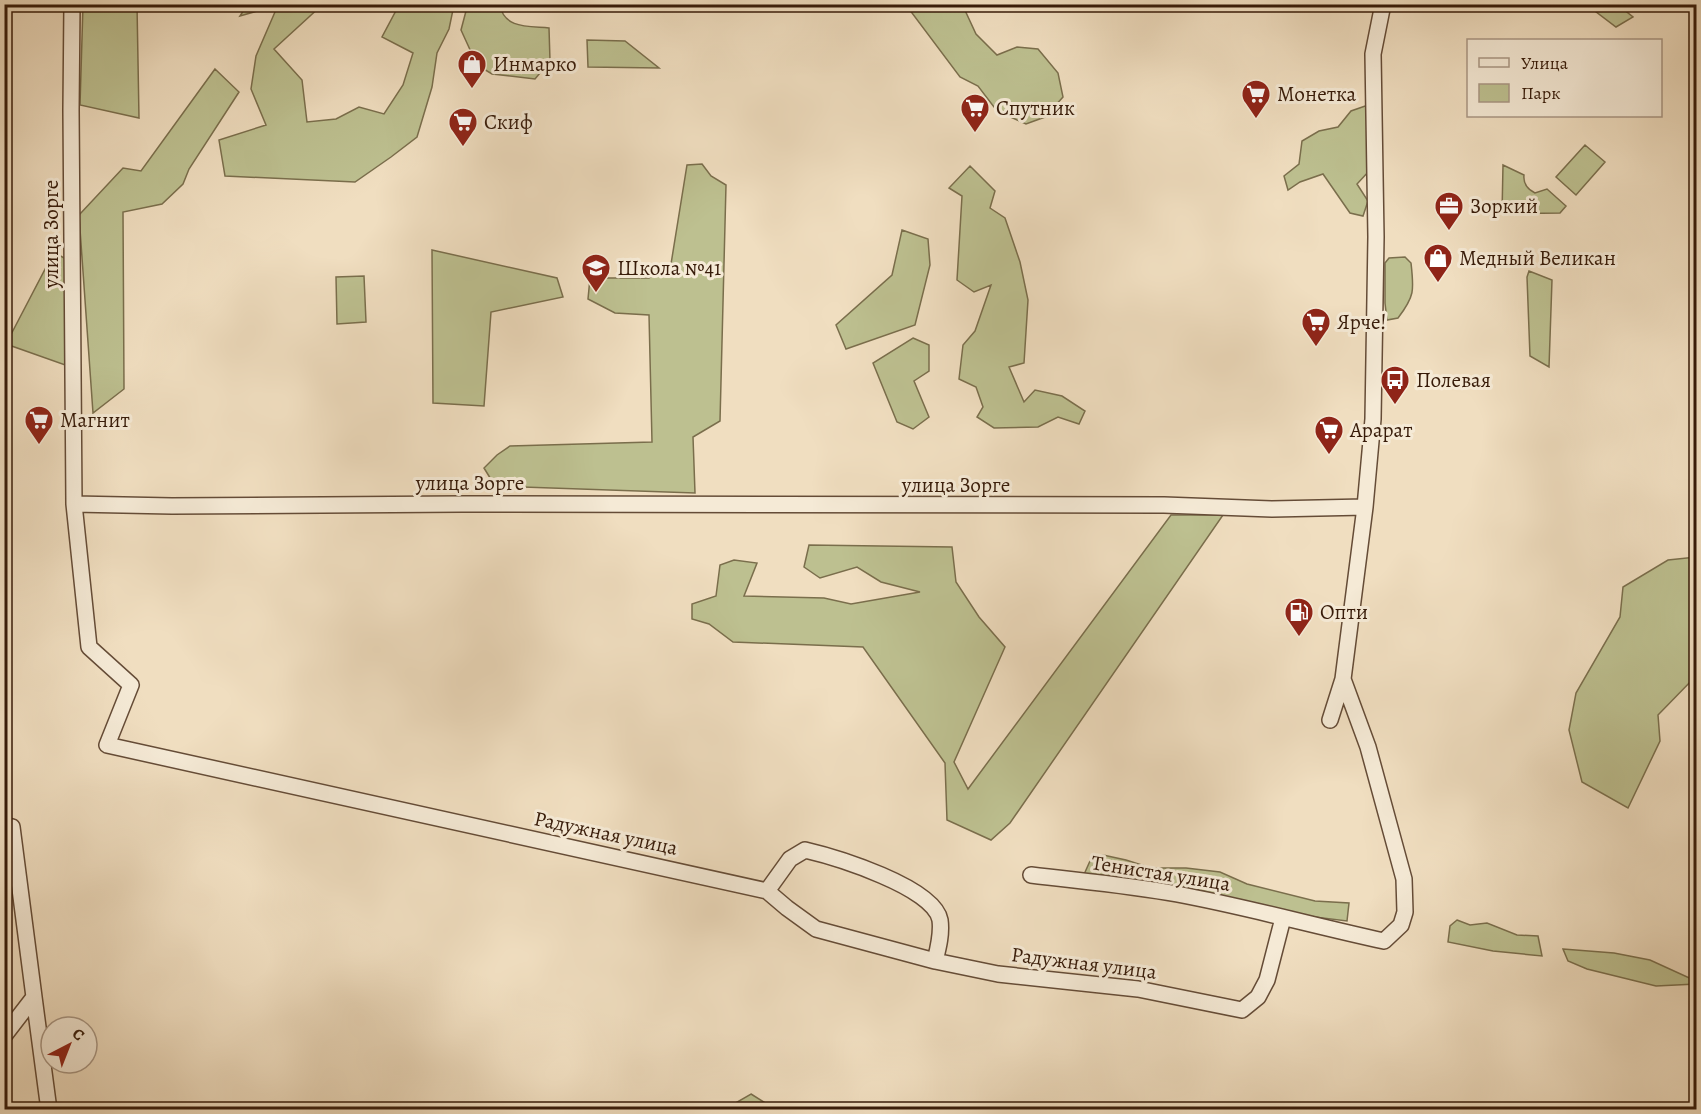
<svg xmlns="http://www.w3.org/2000/svg" width="1701" height="1114" font-family="Alegreya,serif">
  <style>
    .green { fill: #bdc090; stroke: #7a6e4c; stroke-width: 1.5 }
    .lines { fill: none; stroke-linecap: round; stroke-linejoin: round }
    .minor-casing { stroke: #654c37; stroke-width: 18 }
    .minor { stroke: #f5ead6; stroke-width: 15 }
    .labels { text-anchor: middle; stroke-width: 6; stroke-linejoin: round; paint-order: stroke }
    .poi-label { font-size: 21px; fill: #371b09; stroke: #f5ead6; text-anchor: start }
    .street-label { font-size: 21px; fill: #371b09; stroke: #f5ead6 }
  </style>
  <rect width="100%" height="100%" fill="#f0dec0"/>
  <filter id="stains"><feTurbulence type="fractalNoise" baseFrequency=".00333" numOctaves="4"/><feColorMatrix values="0 0 0 0 .2 0 0 0 0 .09 0 0 0 0 .02 0 0 0 .5 -.17"/></filter>
  <radialGradient id="worn" r=".72"><stop offset=".6" stop-color="#630" stop-opacity="0"/><stop offset="1" stop-color="#630" stop-opacity=".3"/></radialGradient>
  <!-- green -->
  <path class="green" d="M959,4L963,6L976,34L997,55L1017,47L1038,49L1058,73L1063,97L1045,117L1026,124L997,111L978,86L960,77L906,5Z
    M83,5H137L139,118L80,105Z
    M247,5H322L274,49L302,80L307,122L336,119L359,107L384,114L403,85L413,53L382,37L399,5H454L449,29L437,53L432,87L417,137L391,157L355,182L225,176L219,140L266,125L251,89L256,56L278,5L240,16Z
    M474,5H500C504,29 529,26 549,28L550,61L535,79L492,74L477,65L461,30L466,11Z
    M1587,5H1618L1633,17L1616,27Z
    M587,40L625,41L659,68L588,67Z
    M215,69L239,92L189,169L183,184L162,204L123,212L124,389L93,413L79,215L123,168L141,171Z
    M1368,105L1370,170L1357,184L1368,201L1363,216L1350,213L1323,174L1300,182L1288,190L1284,176L1299,164L1302,141L1319,131L1338,127L1351,111Z
    M1585,145L1605,162L1576,195L1556,177Z
    M702,164L711,176L726,185L720,421L693,437L695,493L495,486L484,468L497,455L510,446L652,442L649,315L615,313L588,299L590,278H649L671,264L687,165Z
    M1503,165L1524,175C1523,184 1527,189 1535,193L1547,189L1566,206L1560,213L1502,214Z
    M970,166L995,191L990,208L1005,218L1020,262L1028,300L1024,363L1009,367L1024,402L1035,390L1062,396L1085,411L1079,424L1058,417L1038,427L994,428L977,417L983,407L976,387L959,379L963,345L975,331L991,285L974,292L957,280L962,196L949,188Z
    M902,230L928,239L930,265L915,325L846,349L836,325L892,275Z
    M432,250L557,278L563,297L491,312L484,406L433,403Z
    M54,252L74,264L68,366L6,344Z
    M1405,257L1411,263C1414,290 1415,296 1398,318L1387,320L1385,303V263L1389,258Z
    M1529,271L1552,280L1549,367L1530,356L1527,277Z
    M364,276L366,322L337,324L336,277Z
    M913,338L929,345V371L914,381L929,417L913,429L897,422L873,363Z
    M1171,515H1223L1010,823L991,840L947,820L945,763L863,647L733,642L709,624L692,619V604L716,596L720,565L734,560L757,563L744,596L824,598L851,604L920,592L881,582L857,567L820,578L804,567L809,545L952,547L956,582L979,617L1005,647L954,762L968,789Z
    M1696,557V676L1658,715L1660,741L1628,808L1582,782L1569,730L1576,693L1620,617L1623,587L1668,560Z
    M1103,855L1126,860L1151,868H1186L1220,872L1247,884L1315,901L1349,903L1347,921L1265,911L1082,879L1090,861Z
    M1457,920L1470,925L1487,923L1517,935L1538,936L1542,956L1493,951L1448,942L1450,926Z
    M1563,949L1614,953L1650,960L1696,981V984L1656,986L1587,969L1568,961Z
    M751,1094L775,1109H725Z"/>
  <g class="lines">
    <!-- minor casing -->
    <g class="minor-casing">
      <path id="minor" d="M72,4L71,110L74,504L89,647L131,685L107,745L767,891L787,908L816,929L935,961L998,974L1138,989L1242,1010L1258,997L1267,980L1283,918
        M74,504L172,506L461,504L1164,505L1272,509L1365,507
        M1330,720L1343,679L1365,507L1373,419L1376,237L1373,54L1383,4
        M4,825L12,827L34,997L4,1036
        M1031,875C1080,881 1129,885 1177,894C1247,907 1315,926 1384,941L1401,925L1405,912L1404,879L1368,747L1343,679
        M767,891L790,859L805,850C835,857 934,887 940,920C942,934 938,949 935,961
        M34,997L49,1110"/>
    </g>
    <!-- minor -->
    <use href="#minor" class="minor"/>
  </g>
  <!-- icons -->
  <defs>
    <g id="shop-pin" transform="scale(1.5)"><path d="M0 17L-7.5 6A9.5 9.5 0 1 1 7.5 6Z" fill="#8f2418" stroke="#f5ead6"/><path d="M-5-2.5h2.3a2.7 3.5 0 0 1 5.4 0H5L5.5 6h-11ZM-1.5-2.5h3a1.5 2.3 0 0 0-3 0Z" fill="#fff"/></g>
    <g id="supermarket-pin" transform="scale(1.5)"><path d="M0 17L-7.5 6A9.5 9.5 0 1 1 7.5 6Z" fill="#8f2418" stroke="#f5ead6"/><path d="M-6-5.5h2.5l.6 2H6L4.5 2H-2.5L-4.4-4H-6ZM-1.5 3.2a1.3 1.3 0 1 0 .1 0ZM3 3.2a1.3 1.3 0 1 0 .1 0Z" fill="#fff"/></g>
    <g id="office-pin" transform="scale(1.5)"><path d="M0 17L-7.5 6A9.5 9.5 0 1 1 7.5 6Z" fill="#8f2418" stroke="#f5ead6"/><path d="M-6-3h4V-5.5h4V-3h4V5H-6ZM-1-4.5V-3h2v-1.5ZM-6 0V1H6V0Z" fill="#fff"/></g>
    <g id="school-pin" transform="scale(1.5)"><path d="M0 17L-7.5 6A9.5 9.5 0 1 1 7.5 6Z" fill="#8f2418" stroke="#f5ead6"/><path d="M0-5L7-2L0 1L-7-2ZM-4 1L0 2.5L4 1V4Q0 6-4 4Z" fill="#fff"/></g>
    <g id="bus-pin" transform="scale(1.5)"><path d="M0 17L-7.5 6A9.5 9.5 0 1 1 7.5 6Z" fill="#8f2418" stroke="#f5ead6"/><path d="M-5-6H5V4H4V6H2V4H-2V6H-4V4H-5ZM-3.5-4V0h7V-4ZM-3.5 1.2v1.5H-2V1.2ZM2 1.2v1.5H3.5V1.2Z" fill="#fff"/></g>
    <g id="fuel-pin" transform="scale(1.5)"><path d="M0 17L-7.5 6A9.5 9.5 0 1 1 7.5 6Z" fill="#8f2418" stroke="#f5ead6"/><path d="M-5.5-6h7V0h2V4h1.3V-2.5L3-4.5l.8-.8L6-3V5H2.5V1h-1V6h-7ZM-4.2-4.7v3.2H.2V-4.7Z" fill="#fff"/></g>
  </defs>
  <g fill-rule="evenodd">
    <use href="#shop-pin" x="472" y="64"/>
    <use href="#supermarket-pin" x="1256" y="94"/>
    <use href="#supermarket-pin" x="975" y="108"/>
    <use href="#supermarket-pin" x="463" y="122"/>
    <use href="#office-pin" x="1449" y="206"/>
    <use href="#shop-pin" x="1438" y="258"/>
    <use href="#school-pin" x="596" y="268"/>
    <use href="#supermarket-pin" x="1316" y="322"/>
    <use href="#bus-pin" x="1395" y="380"/>
    <use href="#supermarket-pin" x="39" y="420"/>
    <use href="#supermarket-pin" x="1329" y="430"/>
    <use href="#fuel-pin" x="1299" y="612"/>
  </g>
  <g class="labels">
    <!-- poi labels -->
    <g class="poi-label">
      <text x="493" y="71">Инмарко</text>
      <text x="1277" y="101">Монетка</text>
      <text x="996" y="115">Спутник</text>
      <text x="484" y="129">Скиф</text>
      <text x="1470" y="213">Зоркий</text>
      <text x="1459" y="265">Медный Великан</text>
      <text x="617" y="275">Школа №41</text>
      <text x="1337" y="329">Ярче!</text>
      <text x="1416" y="387">Полевая</text>
      <text x="60" y="427">Магнит</text>
      <text x="1350" y="437">Арарат</text>
      <text x="1320" y="619">Опти</text>
    </g>
    <!-- street labels -->
    <g class="street-label">
      <text transform="translate(51 234) rotate(-90)" y="7">улица Зорге</text>
      <text x="470" y="490">улица Зорге</text>
      <text x="956" y="492">улица Зорге</text>
      <text transform="translate(606 833) rotate(12)" y="7">Радужная улица</text>
      <text transform="translate(1161 873) rotate(9)" y="7">Тенистая улица</text>
      <text transform="translate(1084 963) rotate(7)" y="7">Радужная улица</text>
    </g>
  </g>
  <!-- margin -->
  <rect width="1701" height="1114" fill="none" stroke="#f0dec0" stroke-width="24"/>
  <rect x="6" y="6" width="1689" height="1102" fill="none" stroke="#371b09" stroke-width="3"/>
  <rect x="12" y="12" width="1677" height="1090" fill="none" stroke="#371b09" stroke-width="1.5"/>
  <!-- legend -->
  <rect x="1467" y="39" width="195" height="78" fill="#f5ead6" stroke="#a99784" stroke-width="1.5"/>
  <rect x="1479" y="58" width="30" height="9" fill="#f5ead6" stroke="#a99784" stroke-width="1.5"/>
  <text x="1521" y="69" font-size="18" fill="#371b09">Улица</text>
  <rect x="1479" y="84" width="30" height="18" fill="#bdc090" stroke="#a99784" stroke-width="1.5"/>
  <text x="1521" y="99" font-size="18" fill="#371b09">Парк</text>
  <!-- north arrow -->
  <g transform="translate(69 1045) rotate(42)"><circle r="28" fill="#f5ead6" stroke="#a99784" stroke-width="1.5"/>
  <path d="M0-4.5L10 22L0 15L-10 22Z" fill="#8f2418"/>
  <text y="-9" font-size="16" font-weight="bold" text-anchor="middle" fill="#371b09">С</text>
  </g>
  <rect width="100%" height="100%" filter="url(#stains)"/>
  <rect width="100%" height="100%" fill="url(#worn)"/>
</svg>
